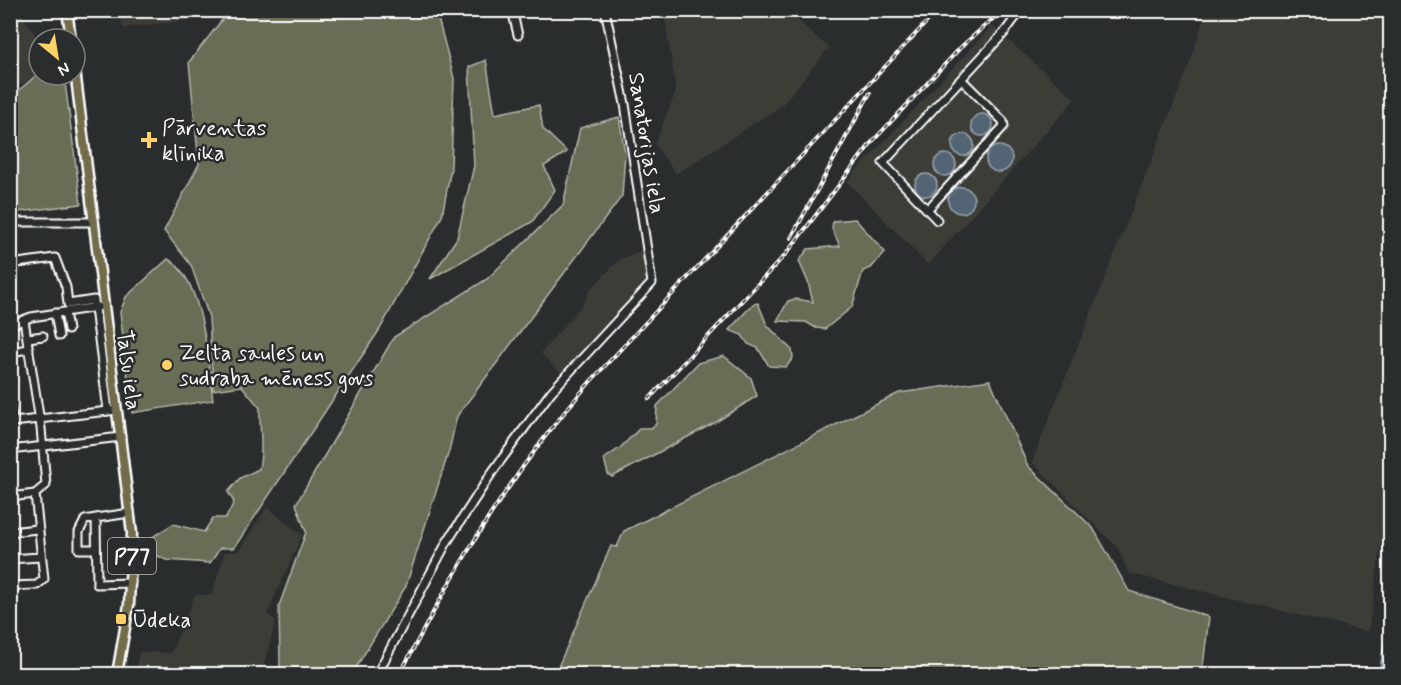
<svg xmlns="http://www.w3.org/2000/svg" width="1401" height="685" font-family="Mynerve,sans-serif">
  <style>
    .built { fill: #3e3d39 }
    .green { fill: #676e54; stroke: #b3b6aa; stroke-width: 1.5 }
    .water { fill: #526574; stroke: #97a3ac; stroke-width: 1.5 }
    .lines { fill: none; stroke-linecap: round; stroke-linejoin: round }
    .minor-casing { stroke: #fff; stroke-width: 11 }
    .major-casing { stroke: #fff; stroke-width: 13 }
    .minor { stroke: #2a2d2e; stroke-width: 7 }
    .major { stroke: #736c4b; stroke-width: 8 }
    .rail-casing { stroke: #fff; stroke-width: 4 }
    .rail { stroke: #2a2d2e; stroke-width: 1.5; stroke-dasharray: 4.5; stroke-linecap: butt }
    .poi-dot { fill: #ffd166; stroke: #2a2d2e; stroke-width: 2 }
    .labels { text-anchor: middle; stroke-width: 5; stroke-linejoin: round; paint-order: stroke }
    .shield { fill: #2a2d2e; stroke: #bfc0c0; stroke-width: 1.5 }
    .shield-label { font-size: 21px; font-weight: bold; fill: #fff }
    .poi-label { font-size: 22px; fill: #fff; stroke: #2a2d2e; text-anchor: start }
    .street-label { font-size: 22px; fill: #fff; stroke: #2a2d2e }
  </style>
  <rect width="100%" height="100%" fill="#2a2d2e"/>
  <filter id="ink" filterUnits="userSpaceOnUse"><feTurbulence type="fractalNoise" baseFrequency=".0167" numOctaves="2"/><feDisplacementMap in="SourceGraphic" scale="12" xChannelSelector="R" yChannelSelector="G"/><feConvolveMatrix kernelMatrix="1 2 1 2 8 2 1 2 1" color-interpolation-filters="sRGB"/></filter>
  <g filter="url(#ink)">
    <!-- built -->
    <path class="built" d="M106,11V10L225,11L223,16L123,28L120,14L107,16Z
      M664,11H787L829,48L781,106L676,174L655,144L676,91Z
      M1206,11H1390V484L1368,632L1128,573L1118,548L1032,462L1190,63Z
      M21,12L39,42V52L35,56L37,74L11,91V18Z
      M992,26L1075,99L928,265L847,181Z
      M643,250L648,283L563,375L541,353L584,303L590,290L619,260Z
      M267,507L302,535L267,614L276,621L261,674H135L139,652L171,653L195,595H212L225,552H238Z"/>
    <!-- green -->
    <path class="green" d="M229,11H436L454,78L451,168L442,216L380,329L234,548H220L210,563L166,560L148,551L146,541L173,524L204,532L213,518H226L234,502L228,492L240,478L259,469C264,444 259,432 260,408L242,386L213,390L209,317L191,265L164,231L199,164L189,62Z
      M486,60L495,114L539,105L543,129L567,152L544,166L555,190L532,222L430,279L457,238L474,166L469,67Z
      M39,73L64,75L81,204L11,213V97Z
      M619,117L625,153L622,196L457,416L449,451L406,586L352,674H276L280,665L279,606L306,532L296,504L394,337L487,279L563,205L580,128Z
      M855,219L885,252L871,268L863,271L852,307L825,329L816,328L806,322L777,321L788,301L796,299L813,302L808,282L799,261L808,249L840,246L832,229L833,221Z
      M168,259C204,279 208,363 213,400L132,413L120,312L126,297Z
      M758,303L767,325L792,350L793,358L786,367L769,366L758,348L748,344L742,335L729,330L753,304Z
      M724,356L751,378L757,396L716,422L612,477L608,474L604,459L621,447L640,428H651L656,424L657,406L698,363Z
      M990,380L1028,466L1093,528L1129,591L1209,617L1202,674H555L611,546L617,547L624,531L899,393Z"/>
    <!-- water -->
    <path class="water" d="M971 125a11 11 0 1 1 22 0a11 11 0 1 1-22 0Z
      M952 145a11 11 0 1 1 22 0a11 11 0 1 1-22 0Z
      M986 159a13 13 0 1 1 26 0a13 13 0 1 1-26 0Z
      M934 165a11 11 0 1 1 22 0a11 11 0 1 1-22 0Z
      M915 185a11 11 0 1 1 22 0a11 11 0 1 1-22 0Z
      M948 200a13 13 0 1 1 26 0a13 13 0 1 1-26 0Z
      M1390,609V674H1379Z"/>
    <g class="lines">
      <!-- minor casing -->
      <g class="minor-casing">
        <path id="minor" d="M512,10L518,35
          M928,209L1004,126L1003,121L961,79
          M937,220L883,163L1004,33L1021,10
          M10,222H94
          M10,264L55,258L66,287L68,304L94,300L108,411
          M65,312L68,330
          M55,313L59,336
          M10,325L31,317L98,307
          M28,338L43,336
          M10,352L29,349
          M10,404L13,422
          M10,426L13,422L117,410
          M10,450L121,437
          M10,497L35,494L46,485L41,428L24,320
          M130,513L96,518L97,584L131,583
          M96,518L85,520L79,532V549H96
          M10,532L37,529
          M10,559L40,557
          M10,586L37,585L44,579L35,494
          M377,674L447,542L493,471L551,392L652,283L625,104L605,10"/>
      </g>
      <!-- major casing -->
      <g class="major-casing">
        <path id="major" d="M67,10L71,39
          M75,70L132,533L129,605L117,674"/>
      </g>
      <!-- minor -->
      <use href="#minor" class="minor"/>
      <!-- major -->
      <use href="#major" class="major"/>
      <!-- rail casing -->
      <g class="rail-casing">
        <path id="rail" d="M791,238L870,93
          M649,399L786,254L872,142L962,46L1003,10
          M400,674C456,567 509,474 590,382L938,10"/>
      </g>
      <!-- rail -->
      <use href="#rail" class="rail"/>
    </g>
  </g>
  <!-- markers -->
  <g class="poi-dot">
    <path d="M146 131h6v6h6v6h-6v6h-6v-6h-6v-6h6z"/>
    <circle cx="167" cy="365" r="6"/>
    <rect x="115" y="613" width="12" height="12" rx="3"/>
  </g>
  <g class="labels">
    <!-- shield labels -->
    <rect class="shield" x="108" y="538" width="48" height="36" rx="4.5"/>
    <g class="shield-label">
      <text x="132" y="563">P77</text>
    </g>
    <!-- poi labels -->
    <g class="poi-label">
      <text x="162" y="135">Pārventas<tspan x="162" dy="25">klīnika</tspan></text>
      <text x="179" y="360">Zelta saules un<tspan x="179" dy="25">sudraba mēness govs</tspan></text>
      <text x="133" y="627">Ūdeka</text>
    </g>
    <!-- street labels -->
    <g class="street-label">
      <text transform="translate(648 143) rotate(81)" y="8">Sanatorijas iela</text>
      <text transform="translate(130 370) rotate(83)" y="8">Talsu iela</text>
    </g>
  </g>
  <!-- margin -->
  <rect width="1401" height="685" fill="none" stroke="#2a2d2e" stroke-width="36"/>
  <rect x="18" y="18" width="1365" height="649" fill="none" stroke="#fff" stroke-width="2" filter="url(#ink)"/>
  <!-- north arrow -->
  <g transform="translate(57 57) rotate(150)"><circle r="28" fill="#2a2d2e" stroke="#7f8182" stroke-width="1.5"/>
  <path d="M0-4.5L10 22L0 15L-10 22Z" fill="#ffd166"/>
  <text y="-9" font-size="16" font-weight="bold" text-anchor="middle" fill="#ffffff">N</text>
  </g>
</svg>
